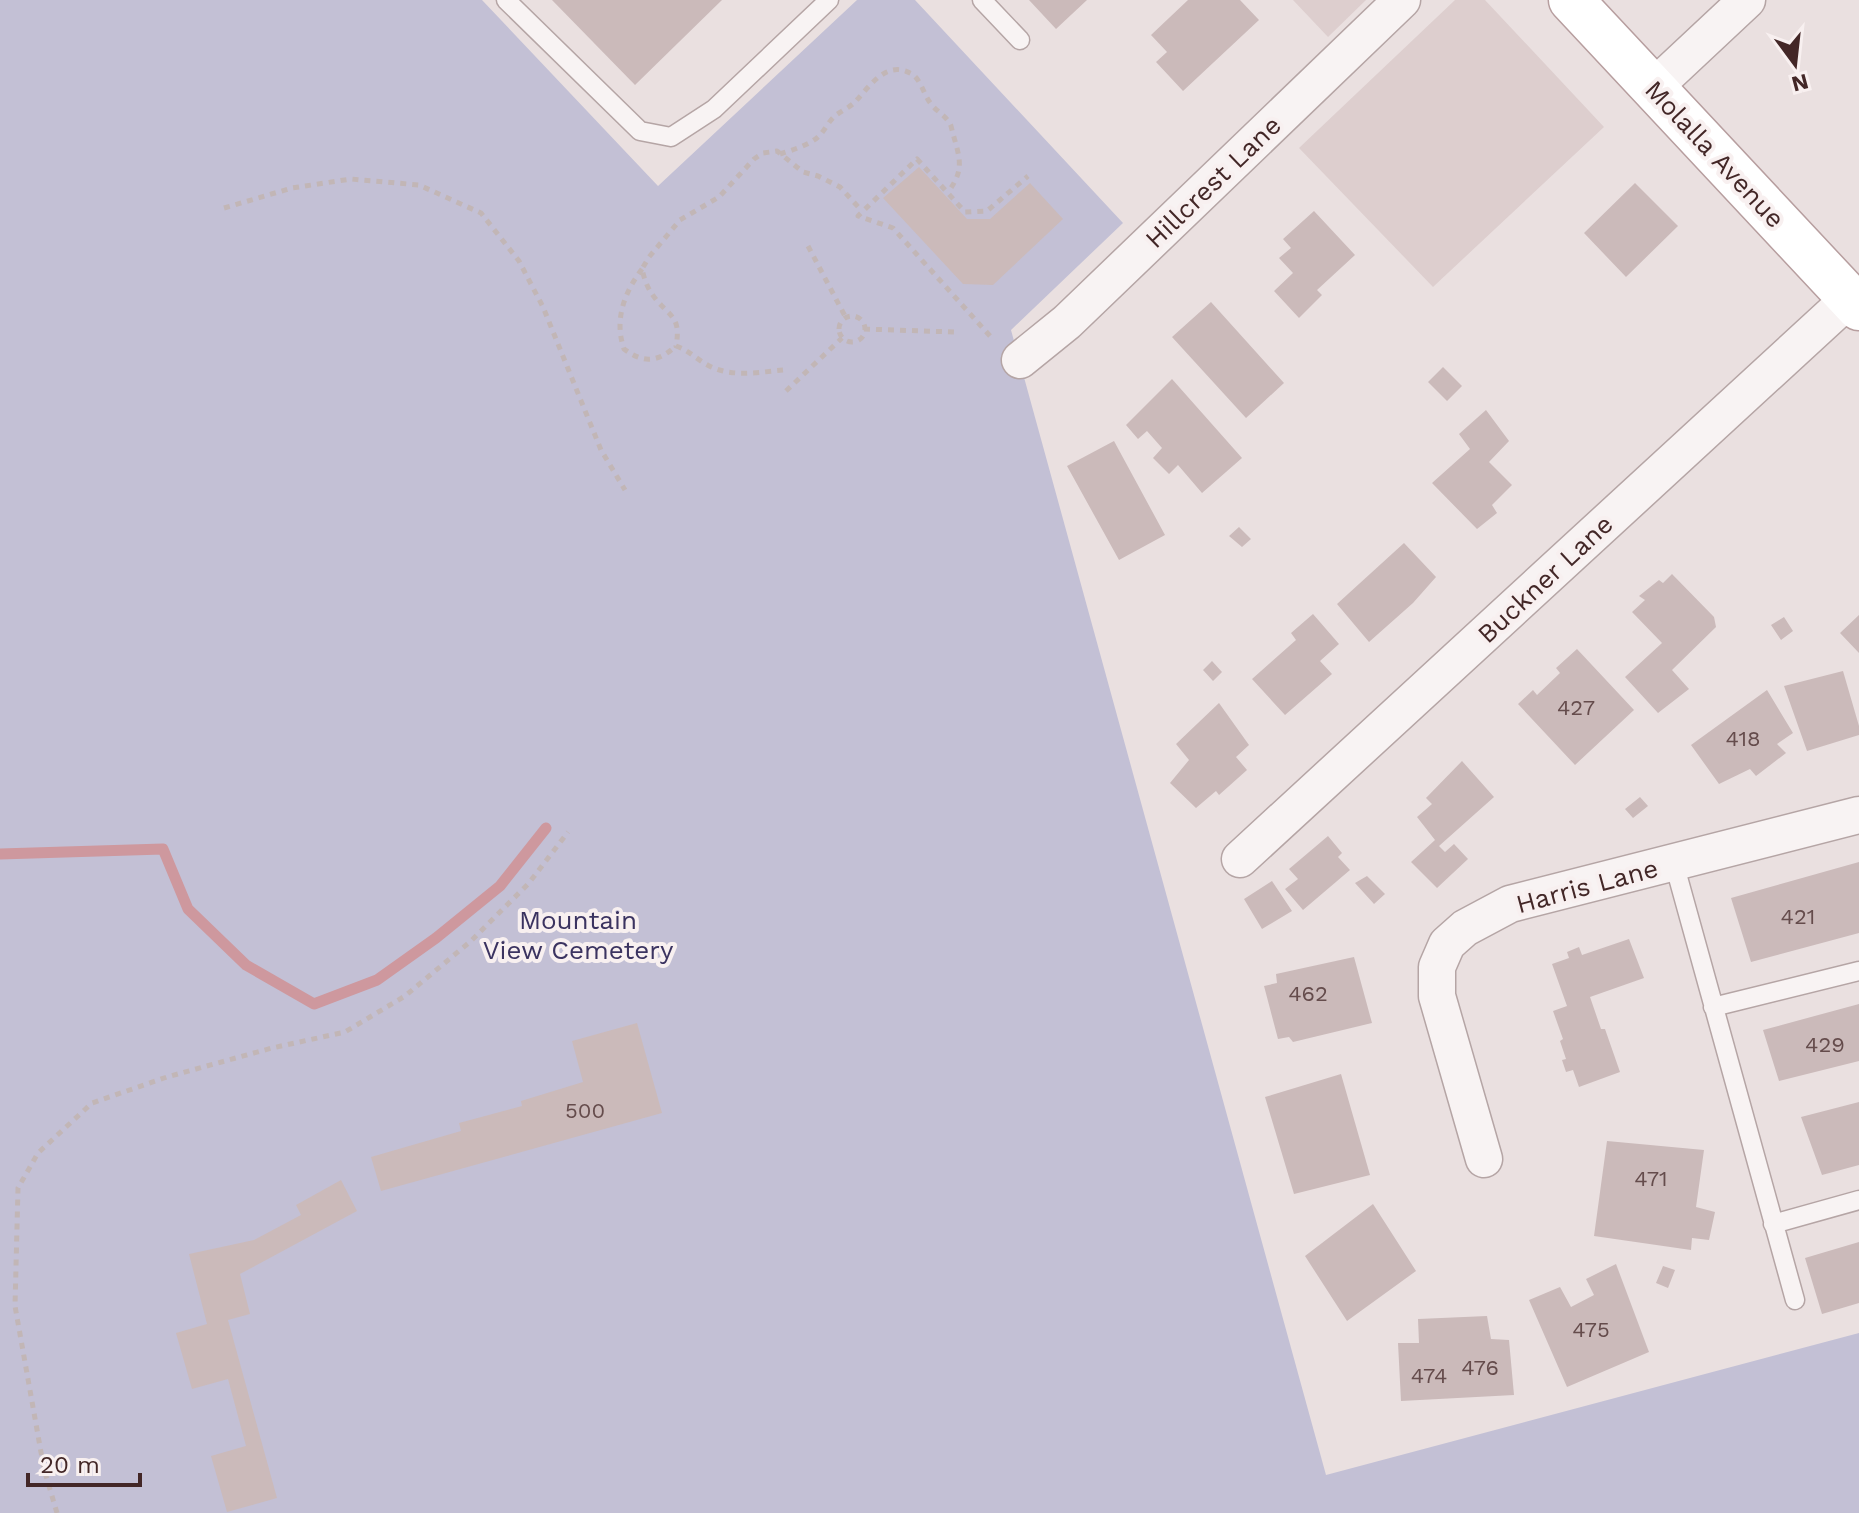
<svg xmlns="http://www.w3.org/2000/svg" width="1859" height="1513" font-family="'Work Sans',sans-serif">
  <style>
    .built { fill: #ddcece }
    .green { fill: #c3c0d5 }
    .lines { fill: none; stroke-linecap: round; stroke-linejoin: round }
    .stream { stroke: #ce989e; stroke-width: 11 }
    .building { fill: #cbbaba }
    .lane-casing { stroke: #b5a5a5; stroke-width: 21 }
    .street-casing { stroke: #b5a5a5; stroke-width: 39 }
    .primary-casing { stroke: #b79e9f; stroke-width: 47 }
    .path { stroke: #c2b6b6; stroke-width: 5; stroke-dasharray: 6 6; stroke-linecap: butt }
    .lane { stroke: #f8f3f3; stroke-width: 18 }
    .street { stroke: #f8f3f3; stroke-width: 36 }
    .primary { stroke: #fff; stroke-width: 44 }
    .labels { text-anchor: middle; stroke-width: 8; stroke-linejoin: round; paint-order: stroke }
    .number-label { font-size: 22px; fill: #654c4c }
    .street-label { font-size: 26px; fill: #432727; stroke: #f8f0f0 }
    .park-label { font-size: 26px; fill: #3b3360; stroke: #f8f0f0 }
  </style>
  <rect width="100%" height="100%" fill="#eae0e0"/>
  <!-- built -->
  <path class="built" d="M1293,0H1366L1328,37Z
    M1455,0H1485L1604,127L1433,287L1299,148Z"/>
  <!-- green -->
  <path class="green" d="M0,0H482L658,186L857,0H915L1123,223L1011,330L1326,1475L1859,1333V1513H0Z"/>
  <g class="lines">
    <!-- stream -->
    <path class="stream" d="M0,854L163,849L188,909L246,965L314,1004L377,980L436,938L500,886L546,828"/>
  </g>
  <!-- building -->
  <path class="building" d="M552,0H722L635,85Z
    M1029,0H1087L1056,29Z
    M1188,0H1240L1259,20L1183,91L1156,62L1167,52L1151,35Z
    M919,167L967,219H990L1030,183L1063,219L993,285L963,284L883,198Z
    M1635,183L1678,226L1626,277L1584,233Z
    M1314,211L1355,255L1317,290L1322,295L1299,318L1274,291L1293,273L1279,258L1291,248L1283,239Z
    M1211,302L1284,383L1246,418L1172,337Z
    M1443,367L1462,386L1447,401L1428,382Z
    M1172,379L1242,458L1202,493L1178,465L1169,474L1153,458L1162,448L1147,431L1138,439L1126,425Z
    M1486,410L1509,441L1489,462L1512,485L1492,505L1497,513L1477,529L1432,483L1470,449L1459,434Z
    M1114,441L1165,535L1119,560L1067,466Z
    M1239,527L1251,539L1242,547L1229,536Z
    M1404,543L1436,577L1413,603L1369,642L1337,604Z
    M1672,574L1714,617L1716,627L1672,670L1689,689L1658,713L1625,677L1662,643L1632,612L1645,600L1639,596L1659,580L1663,583Z
    M1313,614L1339,644L1320,661L1332,674L1285,715L1252,679L1296,640L1291,633Z
    M1859,615V653L1840,633Z
    M1784,617L1793,631L1781,640L1771,625Z
    M1577,649L1634,710L1575,765L1518,704L1533,690L1537,695L1560,673L1556,668Z
    M1212,661L1222,672L1213,681L1203,670Z
    M1843,671L1859,726V735L1807,751L1784,686Z
    M1767,690L1793,733L1777,744L1786,753L1756,776L1750,769L1719,784L1691,745Z
    M1219,703L1249,745L1236,757L1247,770L1219,795L1216,791L1196,808L1170,783L1189,760L1176,744Z
    M1462,761L1494,797L1439,846L1445,852L1454,844L1468,859L1437,888L1411,862L1435,840L1417,817L1432,804L1426,798Z
    M1640,797L1648,806L1633,818L1625,809Z
    M1328,836L1342,853L1338,857L1350,870L1303,910L1285,889L1298,879L1289,869Z
    M1859,862V933L1751,962L1731,898Z
    M1367,876L1385,894L1374,904L1355,883Z
    M1272,881L1292,911L1262,929L1244,899Z
    M1629,939L1644,978L1590,997L1601,1029H1605L1620,1072L1579,1087L1573,1070L1566,1072L1562,1060L1566,1059L1560,1041L1563,1039L1553,1011L1567,1006L1552,964L1569,958L1567,952L1579,947L1582,955Z
    M1354,957L1372,1023L1293,1042L1289,1037L1278,1039L1264,986L1277,983L1276,974Z
    M1859,1004V1061L1779,1081L1763,1030Z
    M637,1023L662,1113L381,1191L371,1157L461,1131L459,1123L522,1106L521,1101L583,1082L572,1041Z
    M1341,1074L1370,1175L1294,1194L1265,1097Z
    M1859,1102V1165L1822,1175L1801,1117Z
    M1607,1141L1704,1150L1696,1207L1715,1212L1709,1240L1692,1238L1691,1250L1594,1236Z
    M341,1180L357,1211L240,1274L250,1314L228,1320L277,1498L227,1512L211,1456L246,1446L228,1379L192,1389L176,1333L207,1324L189,1254L254,1240L301,1215L296,1205Z
    M1373,1204L1416,1271L1347,1321L1305,1256Z
    M1859,1242V1303L1822,1314L1805,1258Z
    M1616,1264L1649,1352L1567,1387L1529,1300L1560,1287L1571,1307L1594,1295L1586,1279Z
    M1663,1266L1675,1270L1668,1288L1656,1283Z
    M1487,1316L1491,1339L1509,1340L1514,1395L1401,1401L1398,1343H1419L1418,1319Z"/>
  <g class="lines">
    <!-- lane casing -->
    <g class="lane-casing">
      <path id="lane" d="M506,0L640,131L671,137L714,109L829,0
        M982,0L1020,40
        M1674,863L1795,1300
        M1713,1007L1859,971
        M1773,1224L1859,1200"/>
    </g>
    <!-- street casing -->
    <g class="street-casing">
      <path id="street" d="M1653,88L1747,0
        M1020,360L1067,322L1402,0
        M1240,859L1850,298
        M1484,1159L1437,996V967L1447,944L1465,928L1510,904L1859,815"/>
    </g>
    <!-- primary casing -->
    <g class="primary-casing">
      <path id="primary" d="M1571,0L1859,308"/>
    </g>
    <!-- path -->
    <path class="path" d="M780,154C792,150 810,145 819,136C825,130 828,122 835,116C841,111 849,108 855,102C869,87 886,60 910,73C921,78 923,94 931,104C937,112 947,116 951,126C958,155 967,167 948,192
      M224,208L292,188L351,179L419,185L481,213L519,261L543,307L601,450L625,490
      M808,246L846,318
      M642,269C624,293 614,320 624,349C644,364 658,362 676,346
      M839 329a13 13 0 1 1 26 0a13 13 0 1 1-26 0Z
      M864,329L954,332
      M990,336L893,228L858,216L917,159L965,212L987,211L1028,176
      M783,370C761,372 735,377 714,368C700,363 691,351 676,346C682,314 667,316 652,294C647,287 644,278 642,269L649,257L680,220L719,197L754,159L763,153L777,151L803,172L818,176L840,187L861,210
      M786,391L842,338
      M57,1513L44,1469L15,1306L18,1188L38,1153L92,1103L167,1077L272,1048L345,1032L405,996L471,941L529,883L568,832"/>
    <!-- lane -->
    <use href="#lane" class="lane"/>
    <!-- street -->
    <use href="#street" class="street"/>
    <!-- primary -->
    <use href="#primary" class="primary"/>
  </g>
  <g class="labels">
    <!-- number labels -->
    <g class="number-label">
      <text x="1576" y="715">427</text>
      <text x="1743" y="746">418</text>
      <text x="1798" y="924">421</text>
      <text x="1308" y="1001">462</text>
      <text x="1825" y="1052">429</text>
      <text x="585" y="1118">500</text>
      <text x="1651" y="1186">471</text>
      <text x="1591" y="1337">475</text>
      <text x="1480" y="1375">476</text>
      <text x="1429" y="1383">474</text>
    </g>
    <!-- street labels -->
    <g class="street-label">
      <text transform="translate(1715 154) rotate(47)" y="9">Molalla Avenue</text>
      <text transform="translate(1213 182) rotate(-44)" y="9">Hillcrest Lane</text>
      <text transform="translate(1545 579) rotate(-43)" y="9">Buckner Lane</text>
      <text transform="translate(1587 886) rotate(-15)" y="9">Harris Lane</text>
    </g>
    <!-- park labels -->
    <g class="park-label">
      <text x="578" y="929">Mountain<tspan x="578" dy="30">View Cemetery</tspan></text>
    </g>
  </g>
  <!-- north arrow -->
  <g transform="translate(1795 64) rotate(165)" stroke="#f8f0f0" stroke-width="6" paint-order="stroke">
  <path d="M0-6L14 30L0 20L-14 30Z" fill="#432727"/>
  <text y="-12" font-size="22" font-weight="bold" text-anchor="middle" fill="#432727">N</text>
  </g>
  <!-- scale -->
  <path d="M28 1473v12h112v-12" fill="none" stroke="#432727" stroke-width="4"/>
  <text x="40" y="1473" font-size="24" fill="#432727" stroke="#f8f0f0" stroke-width="6" paint-order="stroke">20 m</text>
</svg>
